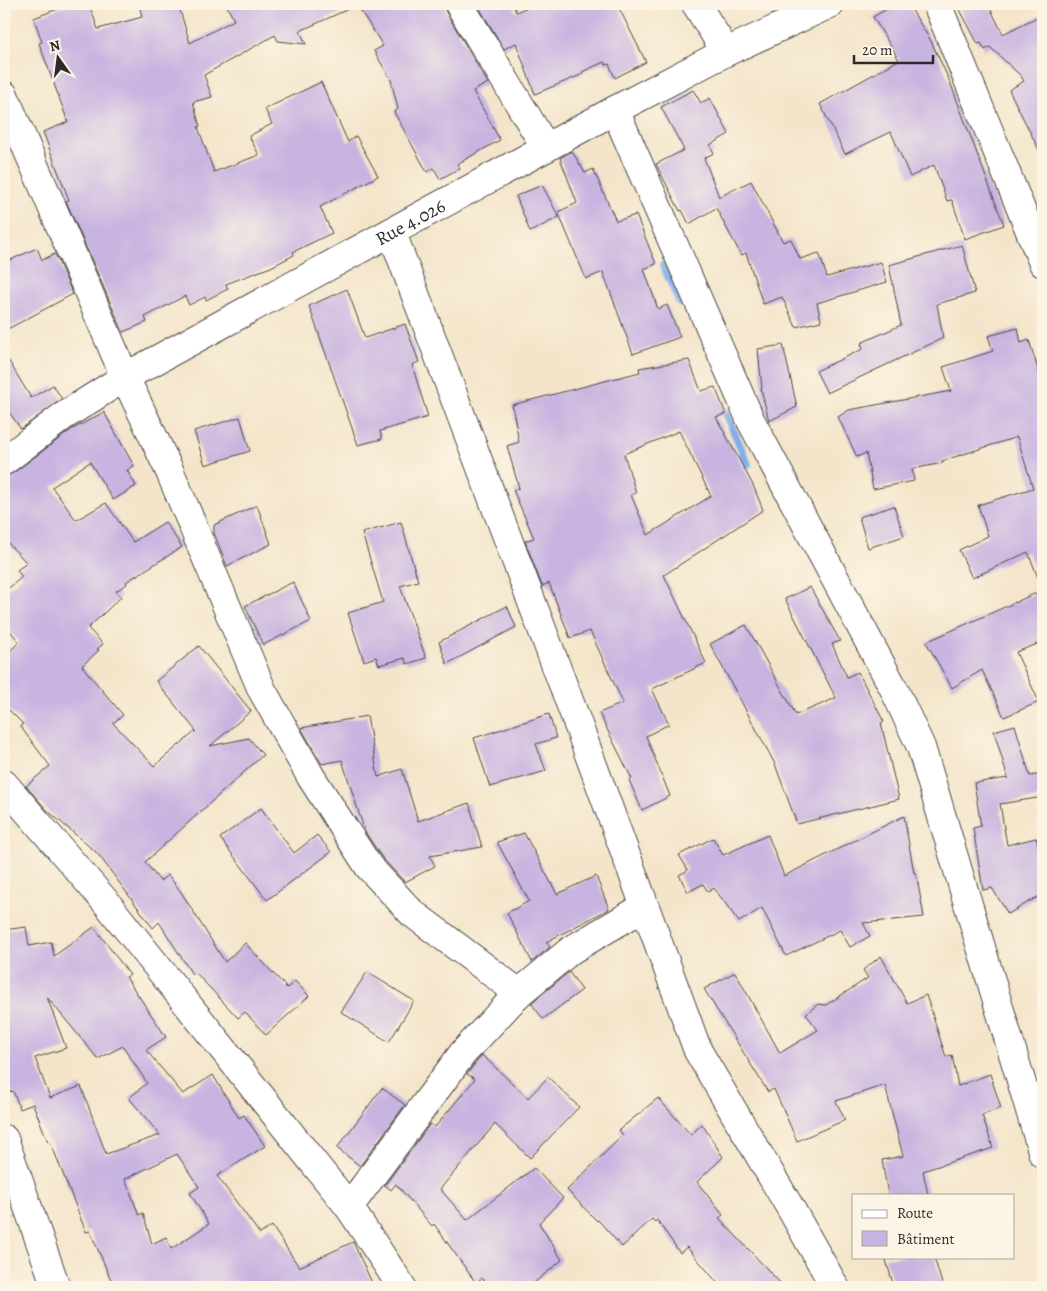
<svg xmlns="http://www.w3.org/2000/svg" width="1047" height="1291" font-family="Alegreya,serif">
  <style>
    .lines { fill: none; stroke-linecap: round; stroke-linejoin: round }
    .stream { stroke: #80afea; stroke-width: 8 }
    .building { fill: #c8b4e0; fill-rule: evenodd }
    .street-casing { stroke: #494743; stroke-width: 30 }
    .street { stroke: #fff; stroke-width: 28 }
    .labels { text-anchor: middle; stroke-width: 4; stroke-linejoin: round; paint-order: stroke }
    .street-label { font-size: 19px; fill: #2b2b2b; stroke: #fcf5e5 }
  </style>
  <rect width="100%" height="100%" fill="#fcf5e5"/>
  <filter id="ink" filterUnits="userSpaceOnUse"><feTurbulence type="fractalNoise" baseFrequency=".02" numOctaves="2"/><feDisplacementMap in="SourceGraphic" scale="10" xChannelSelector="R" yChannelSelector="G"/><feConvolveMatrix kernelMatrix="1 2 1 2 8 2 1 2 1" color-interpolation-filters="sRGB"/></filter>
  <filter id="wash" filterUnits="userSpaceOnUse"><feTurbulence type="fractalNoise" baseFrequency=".0096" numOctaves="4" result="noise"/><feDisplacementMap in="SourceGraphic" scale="20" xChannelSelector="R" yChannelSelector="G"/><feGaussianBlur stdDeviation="1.12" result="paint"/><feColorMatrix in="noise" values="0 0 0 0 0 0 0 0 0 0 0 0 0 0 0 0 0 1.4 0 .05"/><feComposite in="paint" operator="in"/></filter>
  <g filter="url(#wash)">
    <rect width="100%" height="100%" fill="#f4e5ca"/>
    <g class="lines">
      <!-- stream -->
      <path class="stream" d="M663,265L680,303
        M726,414L748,464"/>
    </g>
    <g id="blocks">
      <!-- building -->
      <path class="building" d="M70,4H89L98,29L142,17L139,4H178L190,43L234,20L226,4H443L446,12L488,83L473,91L500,140L457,164L460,168L440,179L434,168L427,172L394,112L398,109L391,80L374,51L383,46L357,5L300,31L306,44L278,41L275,35L204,75L212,97L193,102L200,126L198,127L214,172L259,155L249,136L272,124L265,109L321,82L348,142L356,136L378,176L320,207L332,233L293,252L294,255L271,267L226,284L228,289L206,300L205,297L189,305L185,296L145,317L147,322L123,332L66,201L69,200L43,132L68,122L39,43L42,42L34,18Z
        M477,4H513L516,12L535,4H617L646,62L615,78L609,64L606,65L604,62L582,72L583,74L535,94L516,43L504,49Z
        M895,4H908L931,41L950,82L1004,225L965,239L952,200L947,201L934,165L910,177L891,132L845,154L820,104L899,60L873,17Z
        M957,4H988L1003,34L1043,14V158L1009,90L1024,81L1021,76L990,47L985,50L981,43L978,44Z
        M693,90L701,103L710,98L729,134L710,145L714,153L704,158L719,197L751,181L783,242L791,239L800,259L819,253L827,277L881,262L887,282L817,303L821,321L796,327L782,297L763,304L746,253L741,255L716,208L689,224L682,210L680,211L656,164L684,150L661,107Z
        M572,151L585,173L593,169L616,221L636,215L656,264L644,269L658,309L667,305L680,337L633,354L603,272L586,279L558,212L577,203L560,158Z
        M542,185L559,217L530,232L516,196Z
        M962,245L975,293L937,304L943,338L827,393L816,371L863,349L861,343L901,325L889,265Z
        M37,248L42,260L55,254L73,294L4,331V263Z
        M347,289L365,338L405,324L419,362L412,365L428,417L380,431L382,439L358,445L309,306Z
        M1018,328L1021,343L1029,340L1043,386V587L1042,588L1028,552L972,578L959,550L988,536L978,505L1033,488L1017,437L942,461L943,463L912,469L914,481L873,489L866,453L857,457L838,417L849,410L951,391L943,367L993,351L988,336Z
        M783,345L797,407L769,421L761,389H762L758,349Z
        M4,353L31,398L53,385L62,399L21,429L4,405Z
        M689,360L701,391L715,387L726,414L716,417L753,485L763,510L664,575L706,663L652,689L669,724L646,736L670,796L642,810L629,780L632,779L599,713L623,703L590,631L570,638L549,583L542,586L525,541L534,538L513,490L519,488L507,446L519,442L512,405L640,372L639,368ZM679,431L711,496L648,535L631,495L636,493L624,454Z
        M104,412L134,466L127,470L136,486L113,500L90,462L52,487L76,520L106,503L133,542L165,522L182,547L126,582L127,584L116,591L121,597L88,628L103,644L97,649L99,650L82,666L123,715L113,723L154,766L196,731L156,681L199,646L251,711L210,746L249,738L263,755L145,862L160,881L168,875L181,892L225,962L245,943L287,988L295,981L309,996L266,1035L245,1012L238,1018L195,972L192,974L159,922L153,928L98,854L47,810L26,786L50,766L20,726L23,724L4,705V657L19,642L4,623V592L22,577L17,570L27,563L4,539V476L13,473L71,430Z
        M240,417L250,451L205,465L194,431Z
        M257,505L271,544L227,566L214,533V525Z
        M894,506L904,536L868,548L859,517Z
        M401,522L418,581L400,586L426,658L407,664L405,658L379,665L376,657L364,661L348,613L383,602L362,533Z
        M293,582L311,621L263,645L245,606Z
        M810,587L840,641L832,644L847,677L858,672L884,722L881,723L899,799L797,824L775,764L710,644L746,625L796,715L836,698L785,599Z
        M1043,590V642L1016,652L1039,702L1004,717L982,670L952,688L926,642Z
        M507,606L516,627L447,664L439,642Z
        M549,714L556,738L536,744L546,771L490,787L474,738Z
        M367,716L378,777L402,769L418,821L469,803L482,847L430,856L435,866L405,882L383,859L365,832L342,760L322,764L301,728Z
        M1015,725L1030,776L1043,774V797L1000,804L1007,845L1036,838L1043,862V894L1008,914L992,888L983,890L973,828L981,826L974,783L1008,778L994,731Z
        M261,808L294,853L317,835L331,852L267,900L220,838Z
        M904,816L914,873H916L924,917L863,923L870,936L850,947L840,930L786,956L762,908L739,922L714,888L708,892L703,884L688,892L679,875L688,870L679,855L713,838L723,855L768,835L784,876Z
        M524,833L557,894L596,876L609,909L546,942L550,947L532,962L507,913L529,901L497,842Z
        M26,927L29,946L51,942L54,956L94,927L130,975L126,977L166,1037L146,1050L183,1094L213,1075L239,1118L244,1115L265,1146L217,1176L260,1234L272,1226L299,1267L353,1242L374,1287H114L90,1231L86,1232L50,1141L48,1142L33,1104L20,1109L13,1091L4,1093V930ZM47,997L98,1059L123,1046L147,1083L129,1098L160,1135L106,1154L81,1086L50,1098L35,1058L66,1048ZM177,1154L199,1187L190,1193L209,1224L171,1249L166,1237L152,1244L143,1213L139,1215L125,1179Z
        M881,956L907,1003L926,995L946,1057L952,1055L958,1086L990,1074L1001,1108L982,1115L993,1148L923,1171L928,1195H888L882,1160L903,1156L885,1085L836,1101L845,1120L797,1141L774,1089L768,1092L704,989L735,972L780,1053L818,1030L806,1014L818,1004L826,1005L868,978L863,970Z
        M367,972L414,1001L389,1042L341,1012Z
        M569,972L582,990L543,1019L531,1003Z
        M482,1055L528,1098L548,1077L579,1107L530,1158L495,1124L440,1189L467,1220L534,1168L563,1198L539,1223L562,1260L529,1287H489L482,1278L476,1283L434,1224L432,1226L396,1184L391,1190L385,1185L430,1124L435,1127L475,1079L467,1074Z
        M382,1088L405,1105L360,1166L337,1148Z
        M658,1098L691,1135L702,1124L723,1157L697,1182L723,1215L719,1218L784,1287H721L687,1247L680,1253L657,1220L655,1222L652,1219L622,1247L598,1220L597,1221L567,1190L623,1135L619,1130Z
        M885,1257H934L943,1287H894Z"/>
    </g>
  </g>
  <g filter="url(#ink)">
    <use href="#blocks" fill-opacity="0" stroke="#494743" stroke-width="1"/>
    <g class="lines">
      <!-- street casing -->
      <g class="street-casing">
        <g id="street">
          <path d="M459,4L546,148"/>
          <path d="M696,4L726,52"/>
          <path d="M937,4L1043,263"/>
          <path d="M4,95L125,377L170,472L262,690L311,777L369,867L412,913L519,993"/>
          <path d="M615,110L751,421L893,687L921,747L1043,1154"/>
          <path d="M392,233L573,711L698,1051L791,1209L835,1287"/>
          <path id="s1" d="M4,461L62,417L125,377L615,110L726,52L830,4"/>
          <path d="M4,784L105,901L349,1207L402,1287"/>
          <path d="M4,1139L56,1287"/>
          <path d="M349,1207L463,1053L519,993L571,950L644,907"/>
        </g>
      </g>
      <!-- street -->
      <use href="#street" class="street"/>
    </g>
  </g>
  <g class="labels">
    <!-- street labels -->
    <g class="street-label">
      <text dy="7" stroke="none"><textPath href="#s1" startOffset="472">Rue 4.026</textPath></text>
    </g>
  </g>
  <!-- margin -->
  <rect width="1047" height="1291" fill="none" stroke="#fcf5e5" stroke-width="20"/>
  <!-- legend -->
  <rect x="852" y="1194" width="162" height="65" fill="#fcf5e5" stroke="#a8a49b"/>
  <rect x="862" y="1210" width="25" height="8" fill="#ffffff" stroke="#a8a49b"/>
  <text x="897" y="1218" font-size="15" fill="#2b2b2b">Route</text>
  <rect x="862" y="1231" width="25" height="15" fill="#c8b4e0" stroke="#a8a49b"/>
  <text x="897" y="1244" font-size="15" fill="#2b2b2b">Bâtiment</text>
  <!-- north arrow -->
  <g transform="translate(58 58) rotate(346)" stroke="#fcf5e5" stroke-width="4" paint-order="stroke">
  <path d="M0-4L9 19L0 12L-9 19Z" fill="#2b2b2b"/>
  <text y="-8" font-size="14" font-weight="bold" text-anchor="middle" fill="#2b2b2b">N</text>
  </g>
  <!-- scale -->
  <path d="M854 55v8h79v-8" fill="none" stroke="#2b2b2b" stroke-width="2.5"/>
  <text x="862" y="55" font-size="15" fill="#2b2b2b" stroke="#fcf5e5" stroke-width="4" paint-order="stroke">20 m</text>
</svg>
